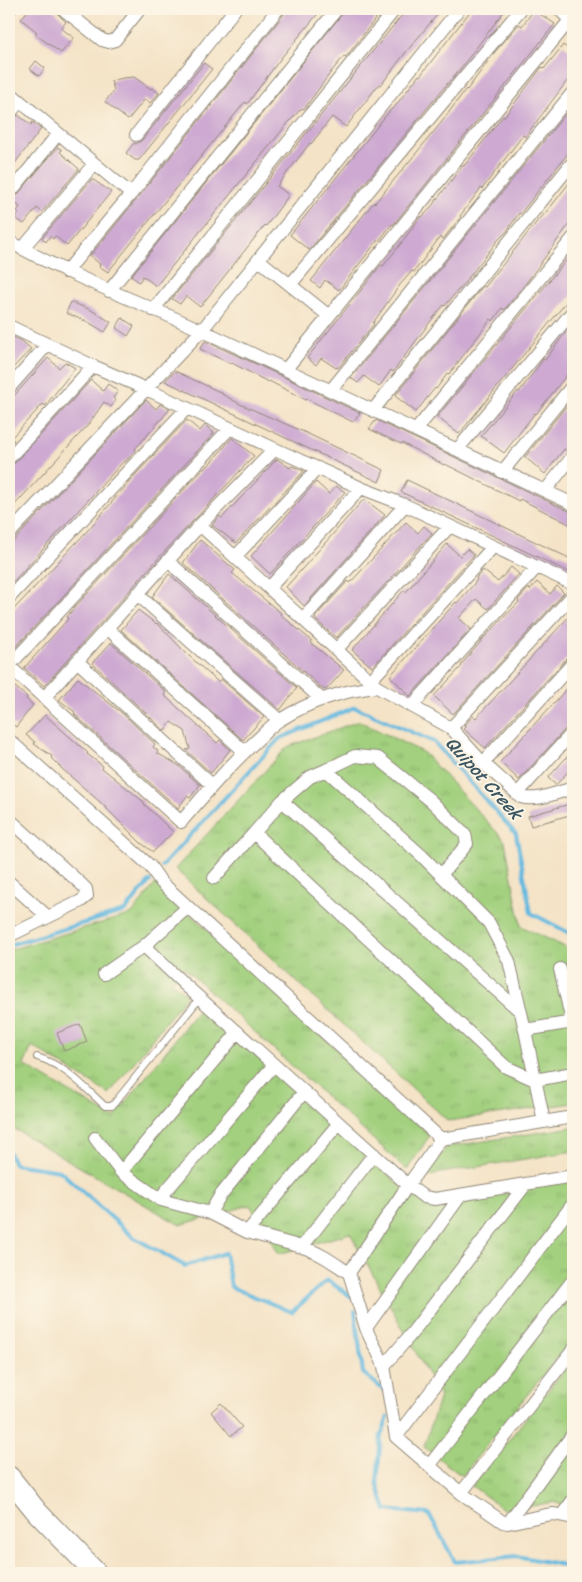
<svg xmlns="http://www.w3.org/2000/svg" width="582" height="1582" font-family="Sriracha,sans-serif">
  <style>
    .grass { fill: url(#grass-tufts); stroke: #667e54 }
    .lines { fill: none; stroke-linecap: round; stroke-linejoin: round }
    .stream { stroke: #63b9e0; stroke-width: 4 }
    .building { fill: #ceaad2 }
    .lane-casing { stroke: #908778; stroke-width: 8 }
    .street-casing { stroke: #908778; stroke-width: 14 }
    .highway-casing { stroke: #908778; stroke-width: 23 }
    .lane { stroke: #fff; stroke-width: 6 }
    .street { stroke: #fff; stroke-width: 12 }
    .highway { stroke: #fff; stroke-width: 21 }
    .labels { text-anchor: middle; stroke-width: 4; stroke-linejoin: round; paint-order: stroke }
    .water-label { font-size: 18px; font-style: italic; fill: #3c5661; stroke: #fcf5e5 }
  </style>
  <defs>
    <pattern id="grass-tufts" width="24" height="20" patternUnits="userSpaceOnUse" patternTransform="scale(1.25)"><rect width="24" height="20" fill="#a2d07e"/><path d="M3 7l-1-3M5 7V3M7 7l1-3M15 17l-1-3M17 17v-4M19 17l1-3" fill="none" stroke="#8cb36d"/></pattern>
  </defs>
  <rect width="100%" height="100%" fill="#fcf5e5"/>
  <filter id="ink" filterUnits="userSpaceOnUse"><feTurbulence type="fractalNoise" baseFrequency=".02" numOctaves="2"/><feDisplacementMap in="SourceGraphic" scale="10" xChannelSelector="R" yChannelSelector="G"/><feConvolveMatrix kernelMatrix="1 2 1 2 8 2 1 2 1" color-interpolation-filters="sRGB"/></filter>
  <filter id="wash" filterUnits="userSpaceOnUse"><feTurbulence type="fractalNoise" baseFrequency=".0096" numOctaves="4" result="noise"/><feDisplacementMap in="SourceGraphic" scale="20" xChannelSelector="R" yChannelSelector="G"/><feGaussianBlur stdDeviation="1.12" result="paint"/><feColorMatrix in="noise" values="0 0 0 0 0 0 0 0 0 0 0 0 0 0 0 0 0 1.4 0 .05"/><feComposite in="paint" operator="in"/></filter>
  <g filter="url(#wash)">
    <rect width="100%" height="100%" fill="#f4e3c6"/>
    <!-- grass -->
    <path class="grass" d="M359,721L424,753L505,841L521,926L573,951V1103L448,1121L175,869L287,747Z
      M156,883L430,1135L407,1170L183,967L172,982L187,995L109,1094L32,1046L24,1065L114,1118L201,1006L415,1199L573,1176V1338L462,1476L424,1447L440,1396L350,1233L279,1254L250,1205L180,1225L9,1126V950L132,914Z
      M573,1127V1151L441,1173L421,1179L447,1147Z
      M573,1359V1508L553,1502L506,1511L472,1486Z"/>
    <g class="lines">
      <!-- stream -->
      <path class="stream" d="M162,866L279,739L355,707L434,742L516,834L531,913L573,935
        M9,945L125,911L150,881
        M9,1152L14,1164L60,1171L133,1237L185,1266L225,1253L231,1287L292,1312L327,1280L352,1297
        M355,1311L363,1373L385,1391
        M388,1417L381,1436L377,1483L386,1510L429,1514L455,1562L517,1556L573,1567"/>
    </g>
    <g id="blocks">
      <!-- building -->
      <path class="building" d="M29,9H53L66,22L61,28L74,38L61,53L35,34L37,32L21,19Z
        M286,9H322L281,58L247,104L245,102L108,272L99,266L100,264L90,256L137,199L284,14Z
        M346,9H383L346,57L344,56L331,72L304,109L302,108L288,123L156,286L143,276L139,282L131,276Z
        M407,9H442L406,52L381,85L379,84L346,127L332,117L311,144L310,143L277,186L289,195L266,226L265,225L200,307L186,296L180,304L172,299Z
        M472,9H506L463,65L309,250L290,235L392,108L393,109L419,75L420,76Z
        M534,10L555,24L393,225L392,224L379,241L378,240L339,290L325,280L320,288L311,281L374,202L375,203L441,123L466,89L467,90L494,53L519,24L522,26Z
        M563,45L573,52V73L525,137L523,135L482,189L481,188L460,216L461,217L443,239L440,237L414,272L412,271L399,286L373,323L374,324L338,368L336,367V368L321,358L316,365L307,358L381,265L383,266L396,250L421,216L422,217L428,211L463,165L464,166L503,116L504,117L542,67L544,69Z
        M36,61L45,68L39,76L30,69Z
        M204,63L212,69L139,160H135L126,153L134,143L136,144L142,140Z
        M134,77L151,89L152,88L159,93L150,103L145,99L128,120L105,102L114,90L111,81L123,78Z
        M573,105V147L520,214L519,213L507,231L498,240L459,290H458L445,306L444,305L430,322L393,372L391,370L379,387L364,376L358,383L351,378Z
        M18,115L31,125L32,122L41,129L9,171V124Z
        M58,147L62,150L60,152L79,169L42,212L37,208L24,224L15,218L19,213L17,211L20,207L12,201Z
        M573,178V219L526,283L504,310L502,308L493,321L491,319L449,374L448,373L436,389L435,388L416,412L395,396L483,286L485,287L539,219H540L553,204Z
        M92,179L111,192L67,246L55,236L53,239L50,236L46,242L42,238Z
        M573,252V294L459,434L437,417Z
        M71,302L91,310L111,322L105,332L88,322L66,313Z
        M122,318L134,326L128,336L116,328Z
        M573,323V367L536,414L535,413L504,453L481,436L518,391L519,392L542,361L543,359L545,360Z
        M9,335L22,341L31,349L9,372Z
        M205,341L256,364L360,413L353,422L307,399L306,400L269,381L268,382L232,363L231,364L200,349Z
        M48,358L59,368L65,362L75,368L45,406L43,404L11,438L14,440L9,446V396L13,397Z
        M175,371L222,393V394L240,404L304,432L384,470L379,482L165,381Z
        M91,380L103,391L108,384L118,391L113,398L116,400L111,407L104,402L88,425L9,511V466L15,463Z
        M573,398V448L567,451L564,449L545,474L525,457Z
        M146,400L156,409L160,404L170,409L135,449L136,450L125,462L124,461L9,586V546Z
        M187,420L200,431L205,425L214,433L12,651L9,649V615L15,608L88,530L136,474Z
        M376,420L571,512L573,513V526L520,499L519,501L445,464L444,465L402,443L401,444L369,429Z
        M232,438L254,456L164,552L44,686L24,668L68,619L67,617L74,608L204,468L205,469Z
        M277,459L290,468L292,466L304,471L236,543L212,525L220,516L222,518Z
        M407,480L573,560V574L401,492Z
        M316,482L329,494L336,486L345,492L270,574L251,556Z
        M364,499L385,515L304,606L286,587Z
        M406,522L418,533L424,526L432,533L336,638L315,619L316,616L348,581L350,583Z
        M200,540L235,570L232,573L281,613L280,614L312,641L311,643L344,670L327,689L324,690L183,563Z
        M447,544L460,556L467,549L474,555L372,667L352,650L404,590L406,592Z
        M511,567L519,574L488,609L476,599L459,618L471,629L410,696L390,676L456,602L457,603L474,584L477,579L476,578L483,570L498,582Z
        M169,574L297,688L280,710L152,597Z
        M537,582L550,594L557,586L564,593L453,714L434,696L462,666L461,665L483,639L519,602L518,600L529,588L530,590Z
        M138,610L156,624L157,623L188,655L218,682L221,679L264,717L243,740L121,630Z
        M573,612V653L567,658L485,748L464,729L467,726L465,725L473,716L476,718Z
        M111,643L166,692L164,695L174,704L217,743L220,740L230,750L211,773L186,750L190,749L185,731L171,722L165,731L92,663Z
        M78,678L123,714L155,744L153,747L158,751L157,753L178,765L200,785L190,798L187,796L178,808L74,714L75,712L59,700Z
        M9,682L27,697L26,699L33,705L16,727L9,721Z
        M573,682V722L567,727L519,780L500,762Z
        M45,715L88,753L87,754L103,766L102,768L144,802L143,803L173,832L153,852L141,843L100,802L61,768L51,758L52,756L34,744L35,742L26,735Z
        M573,750V766L556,785L548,778Z
        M573,803V814L531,826L528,816Z
        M80,1024L87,1042L64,1051L57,1033Z
        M221,1403L242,1427L231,1436L211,1412Z"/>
    </g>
  </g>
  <g filter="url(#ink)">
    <use href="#blocks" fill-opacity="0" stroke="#908778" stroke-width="1"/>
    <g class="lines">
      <!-- lane casing -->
      <g class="lane-casing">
        <path id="lane" d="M37,1057C66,1066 83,1086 105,1106H112L200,998"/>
      </g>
      <!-- street casing -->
      <g class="street-casing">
        <path id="street" d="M63,9L102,40L109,42L115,40L140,9
          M559,9L573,23
          M9,11L10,9
          M9,92L131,194
          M9,114L20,101
          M136,135L235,9
          M9,194L58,134
          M9,241C74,279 146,304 214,336C334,391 453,449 573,504
          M22,249L94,164
          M259,260L329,316
          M66,272L131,194L278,9
          M290,285L521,9
          M109,291L337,9
          M153,310L395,9
          M9,326L93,366L146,389L275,449L361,488L405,505L573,584
          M286,369L570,20
          M9,388L47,345
          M331,390L573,92
          M374,409L573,162
          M416,430L573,238
          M457,450L573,311
          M9,458L93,366
          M502,472L573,385
          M545,491L573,456
          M200,525L377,687
          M9,534L202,330L459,9
          M235,557L318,468
          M168,561L321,699
          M269,588L361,488
          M137,594L279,720
          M9,598L187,408
          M303,619L405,505
          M107,628L245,752
          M337,649L450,526
          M77,661L212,785
          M9,666L181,822C205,794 229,766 257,740C264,734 271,725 280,720C308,702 344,690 377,687L451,728L483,763L521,797C537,802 558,792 573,788
          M9,666L230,428
          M370,681L493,547
          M44,698L200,525L275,449
          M412,706L537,567
          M451,728L573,595
          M9,740L150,866L161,882L188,907L441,1139L573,1117
          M483,763L573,663
          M326,770L355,756L378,758L430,800L465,834L467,844L441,875
          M517,794L573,732
          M282,801L254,833L506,1067L535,1080L573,1073
          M9,819L80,883L86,889L87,896L81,901L9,936
          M214,878L254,833
          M9,882L48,917
          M144,946L184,984L408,1185L424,1197L435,1199L573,1176
          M560,969L572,1022
          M104,974L144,946L188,907
          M520,1011L282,801L310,777L326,770L421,855L489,923L509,961L525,1030
          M238,1032L121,1172L161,1200L165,1192L274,1065
          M304,1092L220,1196L210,1213L247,1232L339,1123
          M544,1122L525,1030L573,1022
          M95,1138L121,1172
          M374,1154L302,1247C319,1252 334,1263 349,1273L408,1185L441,1139
          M461,1195L366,1328C371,1342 379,1352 384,1366L412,1333L526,1184
          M161,1200L210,1213
          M247,1232L302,1247
          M349,1273L366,1328
          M384,1366L396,1437L461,1493L503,1522L508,1523L546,1515L554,1514L573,1518
          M396,1437L573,1204
          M429,1466L573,1280
          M461,1493L573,1350
          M562,1515L573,1500
          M508,1523L573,1434"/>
      </g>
      <!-- highway casing -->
      <g class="highway-casing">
        <path id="highway" d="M9,1477L37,1512L96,1573"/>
      </g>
      <!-- lane -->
      <use href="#lane" class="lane"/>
      <!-- street -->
      <use href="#street" class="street"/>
      <!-- highway -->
      <use href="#highway" class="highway"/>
    </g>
  </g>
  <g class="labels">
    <!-- water labels -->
    <g class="water-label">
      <text transform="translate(484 778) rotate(48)" y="6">Quipot Creek</text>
    </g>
  </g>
  <!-- margin -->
  <rect width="582" height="1582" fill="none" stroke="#fcf5e5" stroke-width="30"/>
</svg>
